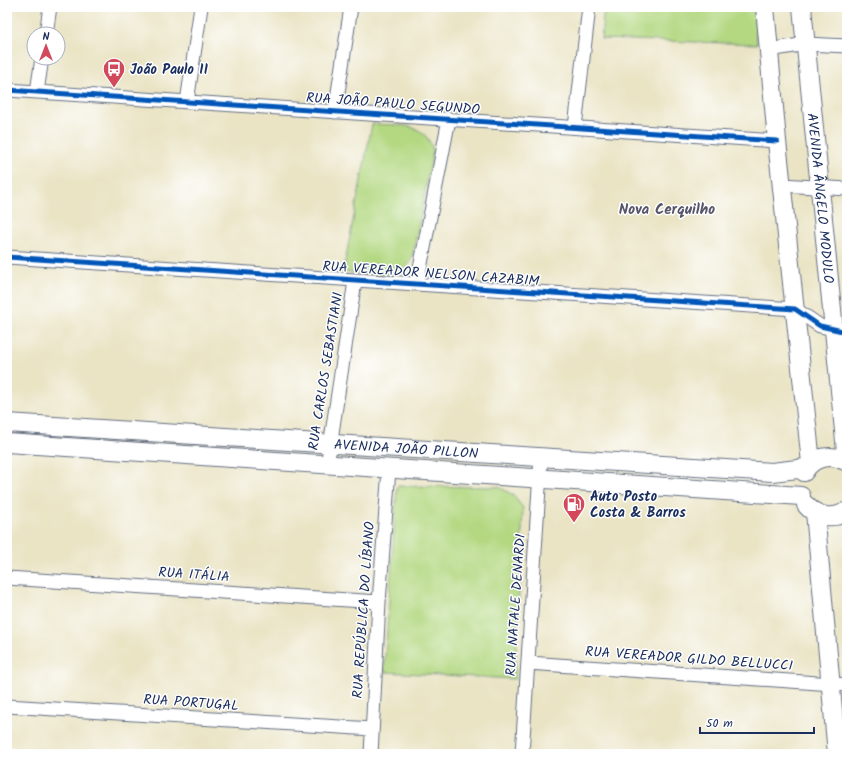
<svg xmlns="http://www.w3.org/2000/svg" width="854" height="761" font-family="Kalam,sans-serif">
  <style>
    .park { fill: #b3d881; stroke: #678470 }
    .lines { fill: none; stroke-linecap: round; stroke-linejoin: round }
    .street-casing { stroke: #636e82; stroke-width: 15 }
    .secondary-casing { stroke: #636e82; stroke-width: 20 }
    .street { stroke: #fff; stroke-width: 13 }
    .secondary { stroke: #fff; stroke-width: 18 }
    .cycleway-casing { stroke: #fff; stroke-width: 8 }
    .cycleway { stroke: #0057b8; stroke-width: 5 }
    .labels { text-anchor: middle; stroke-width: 3; stroke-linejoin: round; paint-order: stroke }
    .poi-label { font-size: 14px; font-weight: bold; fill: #1b2f5e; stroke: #fff; text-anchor: start }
    .street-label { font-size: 14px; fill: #1b2f5e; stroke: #fff }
    .neighbourhood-label { font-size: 15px; font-weight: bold; fill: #57556a; stroke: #fff }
  </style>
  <rect width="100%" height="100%" fill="#fff"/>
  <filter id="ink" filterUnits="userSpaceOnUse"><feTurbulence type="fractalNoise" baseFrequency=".025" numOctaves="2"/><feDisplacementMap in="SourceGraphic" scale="8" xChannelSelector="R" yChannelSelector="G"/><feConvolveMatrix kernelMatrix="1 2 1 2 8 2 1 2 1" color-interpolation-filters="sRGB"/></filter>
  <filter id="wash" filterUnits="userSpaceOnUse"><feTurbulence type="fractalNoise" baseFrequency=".012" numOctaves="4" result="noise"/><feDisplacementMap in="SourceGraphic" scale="16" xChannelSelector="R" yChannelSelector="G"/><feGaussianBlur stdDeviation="0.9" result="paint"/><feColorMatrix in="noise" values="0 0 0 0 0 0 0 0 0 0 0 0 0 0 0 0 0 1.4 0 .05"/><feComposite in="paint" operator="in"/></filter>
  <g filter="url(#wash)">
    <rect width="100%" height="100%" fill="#eae4c5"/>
    <!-- park -->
    <path class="park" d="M604,7H754L757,44L601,39Z
      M372,124C398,126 425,120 433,151L413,255C410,262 407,269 400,272C387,278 357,273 343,272Z
      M397,486L499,487L513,495L523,508L515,679L384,672Z"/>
  </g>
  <g filter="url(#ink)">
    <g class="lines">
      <!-- street casing -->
      <g class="street-casing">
        <path id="street" d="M46,34L50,7
          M769,50L806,44L847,46
          M7,90L777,141
          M37,92L42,58
          M187,102L201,7
          M335,112L351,7
          M575,127L589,7
          M782,185L847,189
          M7,257L795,309L820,326L847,332
          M417,284L449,119
          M327,466L355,281
          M7,578L379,602
          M528,663L847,685
          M7,706L372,729
          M371,754L379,602L389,469
          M522,754L541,457"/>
      </g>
      <!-- secondary casing -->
      <g class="secondary-casing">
        <g id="secondary">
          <path d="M765,7L777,141L811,463"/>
          <path id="s1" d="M802,7L847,461"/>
          <path id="s2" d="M7,423L772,472L806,468"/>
          <path d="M7,443L801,496"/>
          <path d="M804,472C813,456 832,453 847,462"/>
          <path d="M806,505C816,517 834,520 847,511"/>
          <path d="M815,512L837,754"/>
        </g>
      </g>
      <!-- street -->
      <use href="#street" class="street"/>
      <!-- secondary -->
      <use href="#secondary" class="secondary"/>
      <!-- cycleway casing -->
      <g class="cycleway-casing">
        <path id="cycleway" d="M7,90L777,141
          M7,257L795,309L820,326L847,332"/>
      </g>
      <!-- cycleway -->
      <use href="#cycleway" class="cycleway"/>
    </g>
  </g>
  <!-- icons -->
  <defs>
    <g id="bus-pin" transform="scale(1.15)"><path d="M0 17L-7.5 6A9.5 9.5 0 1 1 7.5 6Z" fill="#d1495b" stroke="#fff"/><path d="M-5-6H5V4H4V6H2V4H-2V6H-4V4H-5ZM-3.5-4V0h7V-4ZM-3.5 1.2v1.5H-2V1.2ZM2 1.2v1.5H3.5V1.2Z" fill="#fff"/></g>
    <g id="fuel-pin" transform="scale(1.15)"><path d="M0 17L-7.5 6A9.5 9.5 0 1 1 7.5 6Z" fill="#d1495b" stroke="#fff"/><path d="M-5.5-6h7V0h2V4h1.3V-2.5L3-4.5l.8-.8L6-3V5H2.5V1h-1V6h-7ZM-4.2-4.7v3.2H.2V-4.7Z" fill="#fff"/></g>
  </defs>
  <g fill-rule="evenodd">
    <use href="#bus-pin" x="114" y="69"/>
    <use href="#fuel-pin" x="574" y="504"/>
  </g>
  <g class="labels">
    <!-- poi labels -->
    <g class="poi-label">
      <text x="130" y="74">João Paulo II</text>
      <text x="590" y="501">Auto Posto<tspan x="590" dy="16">Costa &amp; Barros</tspan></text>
    </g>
    <!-- street labels -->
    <g class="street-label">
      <text transform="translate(393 103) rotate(4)" y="5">RUA JOÃO PAULO SEGUNDO</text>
      <text dy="5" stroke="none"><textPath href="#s1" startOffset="192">AVENIDA ÂNGELO MODULO</textPath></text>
      <text transform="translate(431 273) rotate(4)" y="5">RUA VEREADOR NELSON CAZABIM</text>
      <text transform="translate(325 371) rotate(-81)" y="5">RUA CARLOS SEBASTIANI</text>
      <text dy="5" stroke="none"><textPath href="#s2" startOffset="400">AVENIDA JOÃO PILLON</textPath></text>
      <text transform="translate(194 574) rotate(4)" y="5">RUA ITÁLIA</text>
      <text transform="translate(515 605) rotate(-86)" y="5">RUA NATALE DENARDI</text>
      <text transform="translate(363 610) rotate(-86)" y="5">RUA REPÚBLICA DO LÍBANO</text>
      <text transform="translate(689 658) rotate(4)" y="5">RUA VEREADOR GILDO BELLUCCI</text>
      <text transform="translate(191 702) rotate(4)" y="5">RUA PORTUGAL</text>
    </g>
    <!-- neighbourhood labels -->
    <g class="neighbourhood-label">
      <text x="667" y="214">Nova Cerquilho</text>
    </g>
  </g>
  <!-- margin -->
  <rect width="854" height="761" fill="none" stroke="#fff" stroke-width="24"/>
  <!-- north arrow -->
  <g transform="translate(46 46)"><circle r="19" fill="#ffffff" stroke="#a4acbf"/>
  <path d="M0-3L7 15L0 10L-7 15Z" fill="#d1495b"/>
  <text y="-6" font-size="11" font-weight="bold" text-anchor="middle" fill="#1b2f5e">N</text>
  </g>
  <!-- scale -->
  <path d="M700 727v6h114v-6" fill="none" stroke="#1b2f5e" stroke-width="2"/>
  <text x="706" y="727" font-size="12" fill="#1b2f5e" stroke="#ffffff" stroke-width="3" paint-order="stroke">50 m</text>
</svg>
